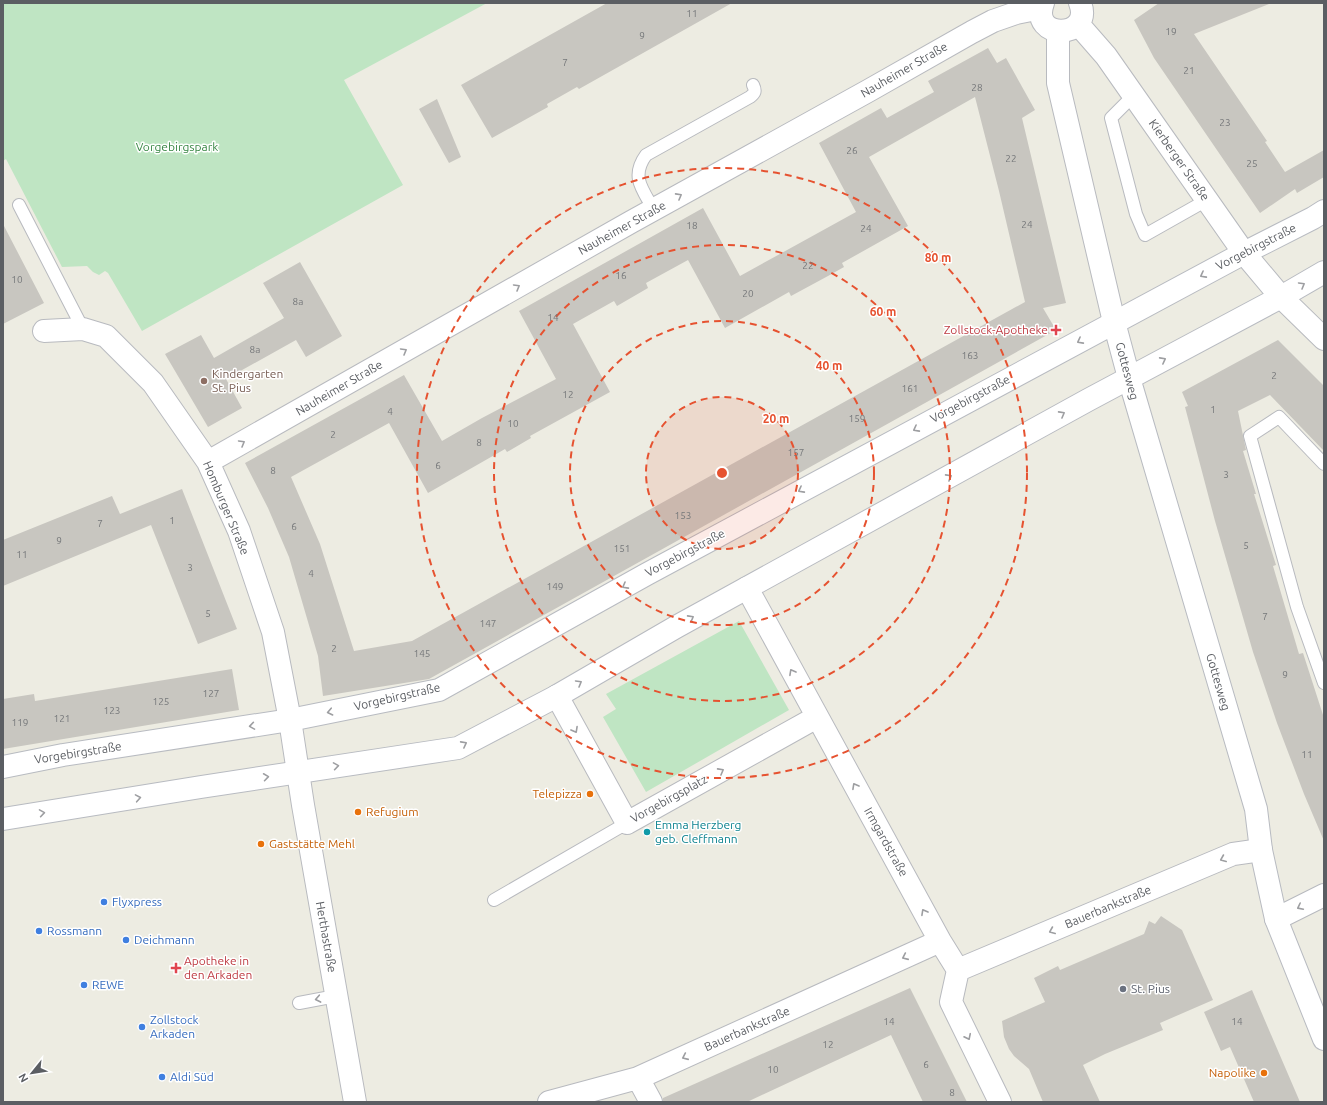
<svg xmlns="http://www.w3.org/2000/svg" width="1327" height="1105" font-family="Ubuntu,sans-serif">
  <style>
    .green { fill: #bfe5c3 }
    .building { fill: #c8c6c0; fill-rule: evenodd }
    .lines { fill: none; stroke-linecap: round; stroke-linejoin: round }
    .lane-casing { stroke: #b8babf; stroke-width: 14 }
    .street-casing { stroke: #b8babf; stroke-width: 24 }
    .secondary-casing { stroke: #b8bbc1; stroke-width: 24 }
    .lane { stroke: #fff; stroke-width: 12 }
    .street { stroke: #fff; stroke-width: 22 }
    .secondary { stroke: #fff; stroke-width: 22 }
    .oneway { stroke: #9d9ea1 }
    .ring { fill: none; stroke: #e65230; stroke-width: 2; stroke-dasharray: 7 5 }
    .health-dot { fill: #e0444e; stroke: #fff; stroke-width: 1.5 }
    .education-dot { fill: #8d6e63; stroke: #fff; stroke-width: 1.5 }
    .food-dot { fill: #e8710a; stroke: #fff; stroke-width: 1.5 }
    .culture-dot { fill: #0f9aa8; stroke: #fff; stroke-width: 1.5 }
    .shop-dot { fill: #3f7fe0; stroke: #fff; stroke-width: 1.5 }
    .worship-dot { fill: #6b7280; stroke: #fff; stroke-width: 1.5 }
    .labels { text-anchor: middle; stroke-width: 3; stroke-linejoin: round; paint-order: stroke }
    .number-label { font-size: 10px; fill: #76787a }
    .street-label { font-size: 12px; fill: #5b5e63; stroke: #fff }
    .park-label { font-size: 12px; fill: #378643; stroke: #fff }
    .health-label { font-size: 12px; fill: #be3a42; stroke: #fff; text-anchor: end }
    .education-label { font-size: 12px; fill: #785e54; stroke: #fff; text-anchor: start }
    .food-label { font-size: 12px; fill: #c56008; stroke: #fff; text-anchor: end }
    .culture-label { font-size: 12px; fill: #0d838f; stroke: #fff; text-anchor: start }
    .shop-label { font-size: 12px; fill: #366cbe; stroke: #fff; text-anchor: start }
    .worship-label { font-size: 12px; fill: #5b616d; stroke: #fff; text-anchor: start }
    .centre { fill: #e65230; stroke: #fff; stroke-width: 2 }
    .ring-label { font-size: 12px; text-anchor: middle; font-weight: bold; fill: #e65230; stroke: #fff; stroke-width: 3; stroke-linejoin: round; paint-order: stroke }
  </style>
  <rect width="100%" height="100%" fill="#edece2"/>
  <!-- green -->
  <path class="green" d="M3,3H487L344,80L403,185L142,331L108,273L105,271L99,275L93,272L87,266L62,267L6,159L3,161Z
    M739,621L789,710L646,792L603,717L616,709L606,694Z"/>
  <!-- building -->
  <path class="building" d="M607,3H732L579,89L577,87L547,104L548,107L492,138L461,85Z
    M1159,3H1268L1269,4L1194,34L1267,141L1265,142L1285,172L1324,150V177L1297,193L1295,189L1260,213L1154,58L1134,20Z
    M988,48L997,63L1006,58L1035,110L1022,118L1066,303L1043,308L1056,330L429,679L323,696L318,656L289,557L268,508L245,463L404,375L442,441L482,418L556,379L519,311L703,208L740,276L856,212L819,143L881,108L887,118L934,92L928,81ZM975,97L999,191L1025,302L412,641L354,651L320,544L291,477L389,423L428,493L505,449L507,452L531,438L530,436L610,392L573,324L614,301L617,306L648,288L646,283L688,260L725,328L789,292L791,296L828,276L844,267L842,263L908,226L869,157Z
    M437,99L461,157L449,163L419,109Z
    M3,224L44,303L3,324Z
    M300,262L342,336L306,357L296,340L226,379L242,408L208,427L165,354L201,335L214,358L284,318L263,283Z
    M1278,340L1324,386V451L1270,395L1238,411L1246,450L1243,451L1256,494H1254L1276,565L1273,566L1299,654L1303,653L1324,718V841L1304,794L1277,723L1253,652L1215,521L1185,407L1188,406L1182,392Z
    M182,489L237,629L198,644L151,525L3,586V540L112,496L120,514Z
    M232,669L239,710L3,749V699L34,694L35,701Z
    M1161,916L1182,930L1213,1000L1160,1023L1163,1030L1105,1054L1083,1065L1100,1102H1043L1029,1069L1014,1056L1009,1049L1004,1037L1002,1021L1045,1002L1034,978L1058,966L1060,970L1144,934L1149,921L1155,924Z
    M910,988L967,1102H923L891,1035L747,1102H663V1098Z
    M1252,990L1269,1030L1300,1102H1254L1230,1047L1221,1051L1204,1012Z"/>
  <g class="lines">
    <!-- lane casing -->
    <g class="lane-casing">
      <path id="lane" d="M1134,95L1111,118L1136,214L1145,235L1207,200
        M19,205L83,329
        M654,210C643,190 630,177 646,155L750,97C755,93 756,91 753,85
        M1324,464L1279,417L1250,436L1297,607L1324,683
        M494,900L627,823
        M299,1003L336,996"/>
    </g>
    <!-- street casing -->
    <g class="street-casing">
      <path id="street" d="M1043,3C1029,41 1094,39 1080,3
        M1078,24L1106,56L1244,253L1281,297L1324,339
        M1058,32V83L1114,322
        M44,331L83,329L106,336L153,383L208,462L239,531L273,632L290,720L303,805L355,1102
        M208,462L631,222L868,91L972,32L993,21L1016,13L1041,8
        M747,588L940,941L958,970L951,1002L1000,1102
        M557,696L627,823L817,717
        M1276,919L1324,895
        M958,970L1233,854L1261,850
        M638,1078L651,1102
        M549,1102L638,1078L940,941"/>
    </g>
    <!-- secondary casing -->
    <g class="secondary-casing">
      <path id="secondary" d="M1114,322L1129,378L1256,809L1261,850L1276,919L1324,1039
        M3,767L63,755L290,720L439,690L647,574L1244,253L1313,218L1324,211
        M3,819L201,787L458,748L557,696L676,627L1088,400L1281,297L1324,272"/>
    </g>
    <!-- lane -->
    <use href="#lane" class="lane"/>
    <!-- street -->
    <use href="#street" class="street"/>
    <!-- secondary -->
    <use href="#secondary" class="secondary"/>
  </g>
  <!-- one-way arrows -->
  <defs><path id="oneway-chevron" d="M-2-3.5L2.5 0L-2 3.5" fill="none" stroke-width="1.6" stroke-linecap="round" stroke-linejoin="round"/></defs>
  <g class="oneway">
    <use href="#oneway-chevron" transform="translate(679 196) rotate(-29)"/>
    <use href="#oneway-chevron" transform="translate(1203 275) rotate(152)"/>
    <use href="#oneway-chevron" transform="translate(1302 285) rotate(-30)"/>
    <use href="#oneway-chevron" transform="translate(517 287) rotate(-30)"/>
    <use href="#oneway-chevron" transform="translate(1080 341) rotate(152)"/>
    <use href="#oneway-chevron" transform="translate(404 351) rotate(-30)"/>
    <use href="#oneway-chevron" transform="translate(1163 360) rotate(-28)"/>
    <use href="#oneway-chevron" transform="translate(1062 414) rotate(-29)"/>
    <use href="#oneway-chevron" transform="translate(916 429) rotate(152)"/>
    <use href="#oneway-chevron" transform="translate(242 443) rotate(-30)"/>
    <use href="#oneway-chevron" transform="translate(949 477) rotate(-29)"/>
    <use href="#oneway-chevron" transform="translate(801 490) rotate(152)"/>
    <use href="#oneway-chevron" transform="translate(625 586) rotate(151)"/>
    <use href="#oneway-chevron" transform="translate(691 618) rotate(-29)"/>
    <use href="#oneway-chevron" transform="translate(792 672) rotate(-119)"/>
    <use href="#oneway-chevron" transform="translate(579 683) rotate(-30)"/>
    <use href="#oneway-chevron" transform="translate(330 712) rotate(168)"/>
    <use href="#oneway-chevron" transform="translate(252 726) rotate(171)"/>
    <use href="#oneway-chevron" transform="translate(575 730) rotate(61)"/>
    <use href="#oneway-chevron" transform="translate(464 744) rotate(-28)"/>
    <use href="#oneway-chevron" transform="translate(336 766) rotate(-9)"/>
    <use href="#oneway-chevron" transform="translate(721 771) rotate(-29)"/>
    <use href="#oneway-chevron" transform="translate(266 777) rotate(-8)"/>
    <use href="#oneway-chevron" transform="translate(855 786) rotate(-119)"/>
    <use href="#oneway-chevron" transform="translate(138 798) rotate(-10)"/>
    <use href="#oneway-chevron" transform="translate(42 813) rotate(-9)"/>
    <use href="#oneway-chevron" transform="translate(1223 859) rotate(157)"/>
    <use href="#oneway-chevron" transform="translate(1300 907) rotate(153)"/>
    <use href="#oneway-chevron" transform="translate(924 912) rotate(-119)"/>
    <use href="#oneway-chevron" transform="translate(1052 931) rotate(157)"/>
    <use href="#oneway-chevron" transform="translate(905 957) rotate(156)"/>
    <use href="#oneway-chevron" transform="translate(318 999) rotate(169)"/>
    <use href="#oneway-chevron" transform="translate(968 1037) rotate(64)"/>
    <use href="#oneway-chevron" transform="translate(685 1057) rotate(156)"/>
  </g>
  <!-- distance rings -->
  <circle cx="722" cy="473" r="76" fill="#e65230" fill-opacity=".12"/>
  <g class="ring">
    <circle cx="722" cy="473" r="76"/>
    <circle cx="722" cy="473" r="152"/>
    <circle cx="722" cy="473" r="228"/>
    <circle cx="722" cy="473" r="305"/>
  </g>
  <!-- markers -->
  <g class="health-dot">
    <path d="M1054 324h4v4h4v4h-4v4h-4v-4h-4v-4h4z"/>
    <path d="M174 962h4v4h4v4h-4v4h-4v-4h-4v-4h4z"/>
  </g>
  <circle class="education-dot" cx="204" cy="381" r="4"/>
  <g class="food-dot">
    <circle cx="590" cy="794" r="4"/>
    <circle cx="358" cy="812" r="4"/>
    <circle cx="261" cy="844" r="4"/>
    <circle cx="1264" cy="1073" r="4"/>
  </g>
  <circle class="culture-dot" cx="647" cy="832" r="4"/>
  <g class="shop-dot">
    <circle cx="104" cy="902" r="4"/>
    <circle cx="39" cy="931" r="4"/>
    <circle cx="126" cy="940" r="4"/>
    <circle cx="84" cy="985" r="4"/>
    <circle cx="142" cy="1027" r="4"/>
    <circle cx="162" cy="1077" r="4"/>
  </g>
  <circle class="worship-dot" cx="1123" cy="989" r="4"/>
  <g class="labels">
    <!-- number labels -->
    <g class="number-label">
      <text x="692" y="17">11</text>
      <text x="1171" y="35">19</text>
      <text x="642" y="39">9</text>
      <text x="565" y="66">7</text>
      <text x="1189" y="74">21</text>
      <text x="977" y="91">28</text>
      <text x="1225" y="126">23</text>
      <text x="852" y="154">26</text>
      <text x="1011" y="162">22</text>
      <text x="1252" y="167">25</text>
      <text x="1027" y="228">24</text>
      <text x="692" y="229">18</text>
      <text x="866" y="232">24</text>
      <text x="808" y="269">22</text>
      <text x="621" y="279">16</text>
      <text x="17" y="283">10</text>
      <text x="748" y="297">20</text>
      <text x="298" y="305">8a</text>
      <text x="553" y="321">14</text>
      <text x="255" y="353">8a</text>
      <text x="970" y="359">163</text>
      <text x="1274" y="379">2</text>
      <text x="910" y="392">161</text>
      <text x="568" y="398">12</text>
      <text x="1213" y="413">1</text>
      <text x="390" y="415">4</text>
      <text x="857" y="422">159</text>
      <text x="513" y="427">10</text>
      <text x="333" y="438">2</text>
      <text x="479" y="446">8</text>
      <text x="796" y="456">157</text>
      <text x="438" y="469">6</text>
      <text x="273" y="474">8</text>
      <text x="1226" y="478">3</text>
      <text x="683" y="519">153</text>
      <text x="172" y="524">1</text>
      <text x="100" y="527">7</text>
      <text x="294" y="530">6</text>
      <text x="59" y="544">9</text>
      <text x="1246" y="549">5</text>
      <text x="622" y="552">151</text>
      <text x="22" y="558">11</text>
      <text x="190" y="571">3</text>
      <text x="311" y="577">4</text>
      <text x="555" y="590">149</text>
      <text x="208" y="617">5</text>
      <text x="1265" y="620">7</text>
      <text x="488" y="627">147</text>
      <text x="334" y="652">2</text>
      <text x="422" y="657">145</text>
      <text x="1285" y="678">9</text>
      <text x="211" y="697">127</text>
      <text x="161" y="705">125</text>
      <text x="112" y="714">123</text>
      <text x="62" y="722">121</text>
      <text x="20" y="726">119</text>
      <text x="1307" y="758">11</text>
      <text x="889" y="1025">14</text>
      <text x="1237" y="1025">14</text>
      <text x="828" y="1048">12</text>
      <text x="926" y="1068">6</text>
      <text x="773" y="1073">10</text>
      <text x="952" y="1096">8</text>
    </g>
    <!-- street labels -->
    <g class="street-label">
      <text transform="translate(904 70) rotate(-30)" y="4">Nauheimer Straße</text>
      <text transform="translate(1179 160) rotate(55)" y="4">Kierberger Straße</text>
      <text transform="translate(622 228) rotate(-29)" y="4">Nauheimer Straße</text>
      <text transform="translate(1256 247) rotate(-27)" y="4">Vorgebirgstraße</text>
      <text transform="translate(1127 371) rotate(75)" y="4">Gottesweg</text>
      <text transform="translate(339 388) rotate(-30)" y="4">Nauheimer Straße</text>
      <text transform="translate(970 399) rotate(-28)" y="4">Vorgebirgstraße</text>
      <text transform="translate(226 508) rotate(67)" y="4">Homburger Straße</text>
      <text transform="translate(685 553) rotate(-28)" y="4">Vorgebirgstraße</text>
      <text transform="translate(1218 682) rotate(74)" y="4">Gottesweg</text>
      <text transform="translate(397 697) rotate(-13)" y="4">Vorgebirgstraße</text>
      <text transform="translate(78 753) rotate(-9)" y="4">Vorgebirgstraße</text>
      <text transform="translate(669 799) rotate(-29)" y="4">Vorgebirgsplatz</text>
      <text transform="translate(886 842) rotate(61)" y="4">Irmgardstraße</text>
      <text transform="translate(1108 907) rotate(-23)" y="4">Bauerbankstraße</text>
      <text transform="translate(326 937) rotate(80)" y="4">Herthastraße</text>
      <text transform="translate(747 1029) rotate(-24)" y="4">Bauerbankstraße</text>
    </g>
    <!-- park labels -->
    <g class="park-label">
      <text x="177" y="151">Vorgebirgspark</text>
    </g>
    <!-- health labels -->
    <g class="health-label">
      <text x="1048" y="334">Zollstock-Apotheke</text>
      <text x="184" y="965" text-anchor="start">Apotheke in<tspan x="184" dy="14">den Arkaden</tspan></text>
    </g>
    <!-- education labels -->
    <g class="education-label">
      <text x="212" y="378">Kindergarten<tspan x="212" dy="14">St. Pius</tspan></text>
    </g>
    <!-- food labels -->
    <g class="food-label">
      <text x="582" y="798">Telepizza</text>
      <text x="366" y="816" text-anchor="start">Refugium</text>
      <text x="269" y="848" text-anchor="start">Gaststätte Mehl</text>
      <text x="1256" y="1077">Napolike</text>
    </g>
    <!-- culture labels -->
    <g class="culture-label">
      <text x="655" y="829">Emma Herzberg<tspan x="655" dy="14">geb. Cleffmann</tspan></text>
    </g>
    <!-- shop labels -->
    <g class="shop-label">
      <text x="112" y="906">Flyxpress</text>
      <text x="47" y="935">Rossmann</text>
      <text x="134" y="944">Deichmann</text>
      <text x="92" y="989">REWE</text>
      <text x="150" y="1024">Zollstock<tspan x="150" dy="14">Arkaden</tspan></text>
      <text x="170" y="1081">Aldi Süd</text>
    </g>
    <!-- worship labels -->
    <g class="worship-label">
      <text x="1131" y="993">St. Pius</text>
    </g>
  </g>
  <circle cx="722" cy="473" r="6" class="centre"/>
  <g class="ring-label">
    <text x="938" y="262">80 m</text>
    <text x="883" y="316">60 m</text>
    <text x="829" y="370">40 m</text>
    <text x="776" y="423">20 m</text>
  </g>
  <!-- border -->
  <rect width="1327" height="1105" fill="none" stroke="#5b5e63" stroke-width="8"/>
  <!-- north arrow -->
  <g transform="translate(32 1073) rotate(240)" stroke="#ffffff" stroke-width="3" paint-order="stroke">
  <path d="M0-3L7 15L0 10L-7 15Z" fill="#5b5e63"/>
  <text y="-6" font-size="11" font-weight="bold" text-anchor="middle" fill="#5b5e63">N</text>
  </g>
</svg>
